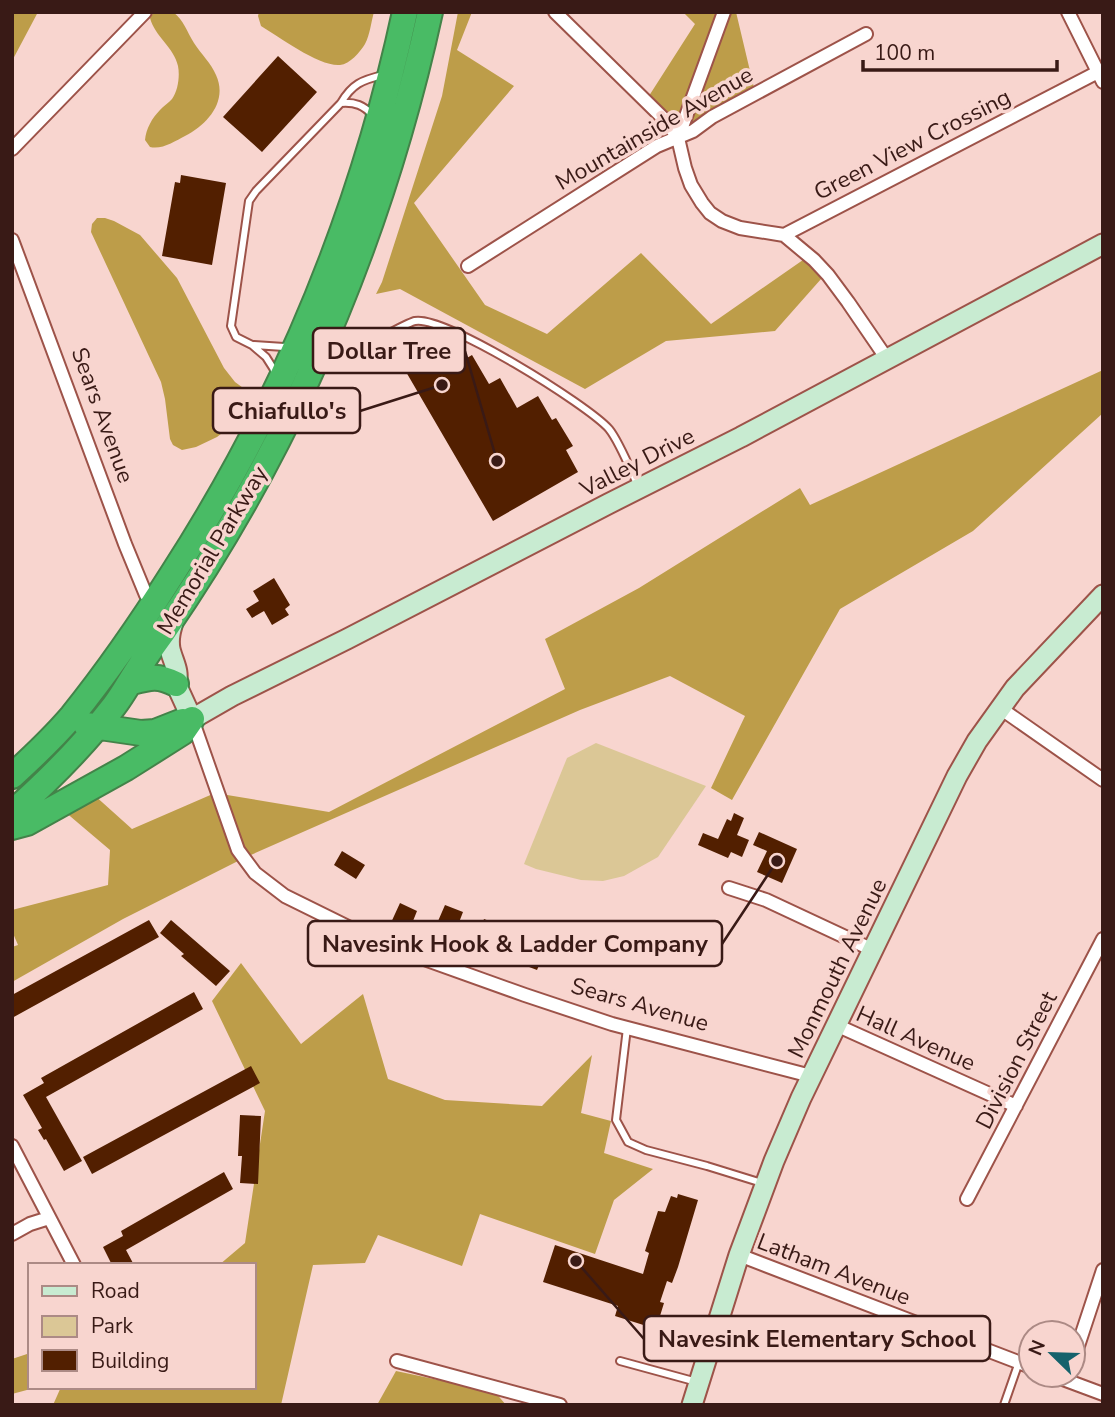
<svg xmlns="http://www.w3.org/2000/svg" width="1115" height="1417" font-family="'Nunito Sans',sans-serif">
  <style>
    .green { fill: #dbc796 }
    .forest { fill: #bd9d49 }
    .building { fill: #521f00 }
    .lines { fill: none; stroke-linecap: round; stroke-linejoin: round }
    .lane-casing { stroke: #9d5349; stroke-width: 10 }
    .street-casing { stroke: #9d5349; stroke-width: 16 }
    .secondary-casing { stroke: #9d5349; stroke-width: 23 }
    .highway-casing { stroke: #438349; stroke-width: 28 }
    .lane { stroke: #fff; stroke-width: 6 }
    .street { stroke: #fff; stroke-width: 12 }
    .secondary { stroke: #c8ebd1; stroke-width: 19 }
    .highway { stroke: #49bb65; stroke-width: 24 }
    .labels { text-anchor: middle; stroke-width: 7; stroke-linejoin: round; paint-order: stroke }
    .street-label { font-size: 23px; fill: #391a16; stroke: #f8d5cf }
    .leader { fill: none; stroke: #391a16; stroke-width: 2.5 }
    .callout-dot { fill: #391a16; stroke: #f8d5cf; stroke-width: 2.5 }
    .callout { fill: #f8d5cf; stroke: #391a16; stroke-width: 2.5 }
    .callout-label { font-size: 24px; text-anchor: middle; font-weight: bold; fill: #391a16 }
  </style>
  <rect width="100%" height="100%" fill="#f8d5cf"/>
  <!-- green -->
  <path class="green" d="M596,743L706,786L658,857L624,876L603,881L581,880L536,869L524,864L567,758Z"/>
  <!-- forest -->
  <path class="forest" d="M12,12H38L12,61Z
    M154,12H173C184,20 187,32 194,43C201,54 211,63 216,75C228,101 208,124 185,136C175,141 162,150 150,147L145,140C146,129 152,118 160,110C163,106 169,103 172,99C178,91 180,76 178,66C174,47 155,37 150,18Z
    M259,12H374C371,22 370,35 365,44C360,52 350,64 340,65C320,67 279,37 261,26L258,16Z
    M458,12H472L457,50L514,86L414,203L485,305L547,334L641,253L711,324L813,253L829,270L775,331L666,341L585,389L400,289L376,294L382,282L442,96Z
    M683,12H736L755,92L679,136L647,99L695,24Z
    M97,218H105L114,221L140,235L177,278L224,368L235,382L250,393L252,401L247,411L231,426L217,437L196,447L182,450L173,445L170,439L165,399L161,382L91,232L92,224Z
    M1103,370V413L973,531L840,609L732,800L711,788L745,716L670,676L580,710L244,858L123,919L12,982V947L18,945L12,931V910L108,885L110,850L64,811L93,794L132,829L215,793L329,812L565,689L545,639L639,588L800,488L810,505Z
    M241,963L301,1044L363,994L388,1079L445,1100L542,1106L592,1055L581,1113L611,1121L604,1153L653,1169L614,1200L595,1254L480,1214L462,1266L378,1235L365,1263L313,1265L281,1405H53L61,1387H254V1265H219L245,1243L265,1111L212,1001Z
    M30,1353V1387H38L12,1394V1359Z
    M396,1371L495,1392L506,1405H377Z"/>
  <!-- building -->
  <path class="building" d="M278,56L317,92L262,152L223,117Z
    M181,175L226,183L212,265L162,256L175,182L180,183Z
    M421,327L423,328L434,347L447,340L460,362L472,355L489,384L500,378L517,408L538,396L552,420L556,418L573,446L566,450L578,472L493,521L402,365L397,369L385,348Z
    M274,578L290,605L285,609L289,615L272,625L264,611L252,618L246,609L259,601L253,591Z
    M734,813L744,818L737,835L749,840L742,857L731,852L728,858L698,845L703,833L718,839L727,819L731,821Z
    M759,832L797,849L782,883L757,872L767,851L753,845Z
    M342,851L365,865L356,879L334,865Z
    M400,903L417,911L411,926L405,923L401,933L389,927Z
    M445,905L463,912L451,943L432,935Z
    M484,919L518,932L517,934L547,946L537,970L516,962L518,957L484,944L486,940L477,937Z
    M149,920L159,937L12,1018V995Z
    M171,920L230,971L216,986L181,956L184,954L160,933Z
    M194,992L203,1009L46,1097L82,1161L64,1171L46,1139L44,1140L38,1130L42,1128L23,1095L44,1083L41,1078Z
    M251,1066L260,1083L92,1174L83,1157Z
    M240,1115L261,1116L258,1184L240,1183L242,1156H238Z
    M224,1172L233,1189L126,1250L134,1265H112L103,1247L123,1236L121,1231Z
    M678,1194L698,1200L678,1267L672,1283L667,1281L660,1302L664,1303L656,1329L615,1316L618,1306L543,1282L555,1245L643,1274L649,1253L645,1251L658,1211L665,1212L671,1196L677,1198Z"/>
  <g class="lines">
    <!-- lane casing -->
    <g class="lane-casing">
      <path id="lane" d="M341,103C355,102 364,105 373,116
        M254,345L284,347L288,345
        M367,366L364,356C366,352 369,346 372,343C375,340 410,322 415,321C444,315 588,405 609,429C619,441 631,471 638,486
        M275,373L273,368L266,357L252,345L236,337L231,326L249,201L256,191L341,103C352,84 362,80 383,75
        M627,1028L616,1120L628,1142L646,1150L707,1166L762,1183
        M620,1361L697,1382
        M1004,1405L1019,1362"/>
    </g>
    <!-- street casing -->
    <g class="street-casing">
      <path id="street" d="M555,12L665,120L678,138
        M724,12L678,138L685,168L691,185L702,203L710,213L722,221L740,228L784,235L814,260L828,275L848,302L887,359
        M1068,12L1103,82
        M12,149L145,12
        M784,235L1098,72
        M12,240L125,544L146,595L155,602
        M468,266L657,146L693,131L712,117L866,34
        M1000,708L1103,780
        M192,719L238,850L255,873L285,896L360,933L416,956L525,995L612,1024L811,1076
        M729,888L766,900L873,950
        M836,1025L1016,1106
        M12,1146L74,1265
        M967,1199L1103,939
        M12,1234L30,1224L49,1218
        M739,1255L1031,1367
        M397,1361L560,1405
        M1073,1361L1103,1270
        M1052,1375L1103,1394"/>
    </g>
    <!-- secondary casing -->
    <g class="secondary-casing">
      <path id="secondary" d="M174,619C171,629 168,638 170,649C173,662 180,671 176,684L192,719L232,696L347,639L608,504L741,437L1103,244
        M692,1405L739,1255L774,1161L801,1098L957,776L977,741L1015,688L1103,595"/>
    </g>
    <!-- highway casing -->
    <g class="highway-casing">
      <path id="highway" d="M132,682C151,677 158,675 176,684
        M86,725L141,733L155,732L183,721
        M12,776C33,757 54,737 72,716C109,670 142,622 173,573C284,401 362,212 405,12
        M12,813C49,780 84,745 114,706C124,693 131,679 140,666C147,654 156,642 164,631C294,442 381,236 430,12
        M12,827L27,823L126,768L183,732L192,719"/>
    </g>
    <!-- lane -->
    <use href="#lane" class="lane"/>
    <!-- street -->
    <use href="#street" class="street"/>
    <!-- secondary -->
    <use href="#secondary" class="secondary"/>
    <!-- highway -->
    <use href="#highway" class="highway"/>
  </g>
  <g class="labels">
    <!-- street labels -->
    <g class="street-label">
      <text transform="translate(654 128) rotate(-30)" y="8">Mountainside Avenue</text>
      <text transform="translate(912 144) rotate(-27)" y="8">Green View Crossing</text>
      <text transform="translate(103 415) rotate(70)" y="8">Sears Avenue</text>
      <text transform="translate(637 462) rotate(-27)" y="8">Valley Drive</text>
      <text transform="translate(212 550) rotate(-59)" y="8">Memorial Parkway</text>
      <text transform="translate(837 968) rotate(-64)" y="8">Monmouth Avenue</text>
      <text transform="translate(640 1004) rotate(16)" y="8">Sears Avenue</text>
      <text transform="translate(916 1038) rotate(24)" y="8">Hall Avenue</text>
      <text transform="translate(1016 1060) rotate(-63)" y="8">Division Street</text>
      <text transform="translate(834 1269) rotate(21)" y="8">Latham Avenue</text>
    </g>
  </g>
  <!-- callouts -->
  <path class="leader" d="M497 461L465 351M442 385L360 411M777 861L722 944M576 1261L644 1339"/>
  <g class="callout-dot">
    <circle cx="497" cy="461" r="7"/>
    <circle cx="442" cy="385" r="7"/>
    <circle cx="777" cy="861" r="7"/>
    <circle cx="576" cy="1261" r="7"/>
  </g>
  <g class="callout">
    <rect x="313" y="328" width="152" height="45" rx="7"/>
    <rect x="213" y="388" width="147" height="45" rx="7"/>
    <rect x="308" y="921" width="414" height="45" rx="7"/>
    <rect x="644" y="1316" width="346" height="45" rx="7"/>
  </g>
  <g class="callout-label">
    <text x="389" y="359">Dollar Tree</text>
    <text x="287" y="419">Chiafullo's</text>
    <text x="515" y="952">Navesink Hook &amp; Ladder Company</text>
    <text x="817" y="1347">Navesink Elementary School</text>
  </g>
  <!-- border -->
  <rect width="1115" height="1417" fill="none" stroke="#391a16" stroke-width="28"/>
  <!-- legend -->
  <rect x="28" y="1263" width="228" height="126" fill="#f8d5cf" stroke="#ac8a85" stroke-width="2"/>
  <rect x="42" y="1286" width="35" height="10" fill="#c8ebd1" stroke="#ac8a85" stroke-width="2"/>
  <text x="91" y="1298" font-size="21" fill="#391a16">Road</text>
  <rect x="42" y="1316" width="35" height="21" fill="#dbc796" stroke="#ac8a85" stroke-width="2"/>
  <text x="91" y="1333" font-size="21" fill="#391a16">Park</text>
  <rect x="42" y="1350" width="35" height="21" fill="#521f00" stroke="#ac8a85" stroke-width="2"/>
  <text x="91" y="1368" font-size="21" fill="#391a16">Building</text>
  <!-- north arrow -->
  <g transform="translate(1052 1354) rotate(293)"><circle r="33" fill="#f8d5cf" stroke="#ac8a85" stroke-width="2"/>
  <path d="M0-5L12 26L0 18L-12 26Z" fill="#15626c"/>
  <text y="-10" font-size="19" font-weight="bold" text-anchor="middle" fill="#391a16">N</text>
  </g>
  <!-- scale -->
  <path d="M863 60v10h194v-10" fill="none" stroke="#391a16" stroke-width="3.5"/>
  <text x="874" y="60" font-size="21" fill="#391a16" stroke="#f8d5cf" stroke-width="5" paint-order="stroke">100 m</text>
</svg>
